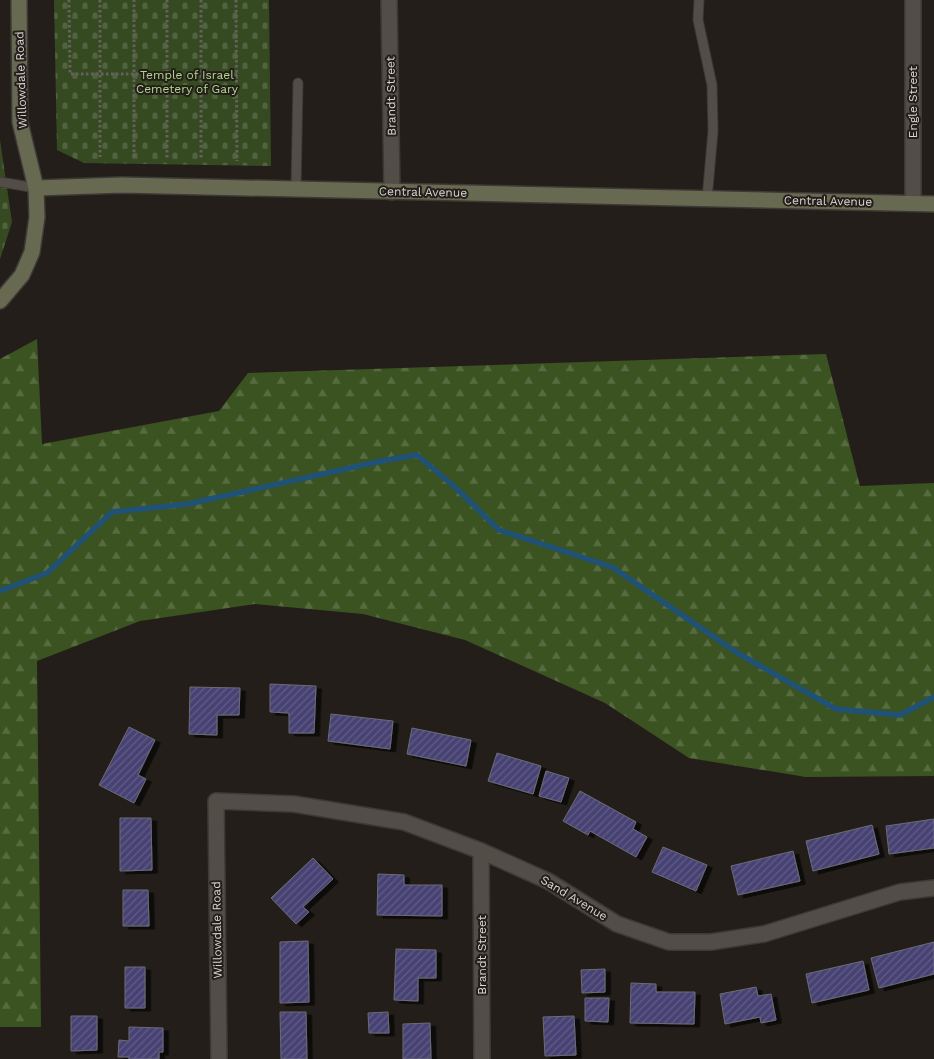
<svg xmlns="http://www.w3.org/2000/svg" width="934" height="1059" font-family="'Work Sans',sans-serif">
  <style>
    .forest { fill: url(#forest-firs) }
    .cemetery { fill: url(#cemetery-stones) }
    .lines { fill: none; stroke-linecap: round; stroke-linejoin: round }
    .stream { stroke: #205277; stroke-width: 5.5 }
    .building { fill: url(#building-hatch); stroke: #6c6c74; filter: url(#shadow) }
    .lane-casing { stroke: #3e3936; stroke-width: 11 }
    .street-casing { stroke: #3e3936; stroke-width: 18 }
    .secondary-casing { stroke: #3e3936; stroke-width: 18 }
    .path { stroke: #66615d; stroke-width: 3; stroke-dasharray: 2.5 2.5; stroke-linecap: butt }
    .lane { stroke: #534d48; stroke-width: 9 }
    .street { stroke: #534d48; stroke-width: 15 }
    .secondary { stroke: #676a51; stroke-width: 15 }
    .labels { text-anchor: middle; stroke-width: 4; stroke-linejoin: round; paint-order: stroke }
    .park-label { font-size: 12px; fill: #b1d88a; stroke: #241e1a }
    .street-label { font-size: 12px; fill: #dad6d3; stroke: #241e1a }
  </style>
  <defs>
    <pattern id="forest-firs" width="22" height="20" patternUnits="userSpaceOnUse" patternTransform="scale(1.25)"><rect width="22" height="20" fill="#3b5321"/><path d="M5 1l3.5 6h-7zM16 11l3.5 6h-7z" fill="#576b40"/></pattern>
    <pattern id="cemetery-stones" width="16" height="16" patternUnits="userSpaceOnUse" patternTransform="scale(1.25)"><rect width="16" height="16" fill="#364a22"/><path d="M2 7V4a2 2 0 0 1 4 0v3zM10 15v-3a2 2 0 0 1 4 0v3z" fill="#526341"/></pattern>
    <pattern id="building-hatch" width="6" height="6" patternUnits="userSpaceOnUse" patternTransform="scale(1.25)"><rect width="6" height="6" fill="#474273"/><path d="M-1 1l2-2M0 6l6-6M5 7l2-2" fill="none" stroke="#615d86"/></pattern>
    <filter id="shadow"><feDropShadow dx="5.5" dy="3" stdDeviation="0" flood-color="#0009"/></filter>
  </defs>
  <rect width="100%" height="100%" fill="#241e1a"/>
  <!-- forest -->
  <path class="forest" d="M37,339L42,444L219,411L248,373L826,354L860,486L934,483V776L806,777L689,758L605,703L465,640L363,614L255,604L140,621L37,661L41,1027H0V359Z"/>
  <!-- cemetery -->
  <path class="cemetery" d="M54,0H269L271,166L84,163L57,150Z
    M0,140L12,222L0,259Z"/>
  <g class="lines">
    <!-- stream -->
    <path class="stream" d="M0,591L47,573L112,512L188,504L381,461L417,455L456,488L499,530L612,567L736,652L836,709L900,715L934,697"/>
  </g>
  <!-- building -->
  <path class="building" d="M270,684L316,686L314,733H289V713L270,712Z
    M190,687L240,688L239,715H217V735L189,734Z
    M331,714L393,721L390,749L328,741Z
    M129,727L155,740L138,775L146,779L134,803L99,785Z
    M412,728L471,740L466,766L407,754Z
    M497,753L541,766L533,794L488,781Z
    M546,771L569,778L561,802L539,796Z
    M580,791L636,822L633,829L647,837L636,857L590,831L588,835L563,821Z
    M120,818H151L152,870L120,871Z
    M934,819V848L889,854L886,826Z
    M872,825L879,854L813,871L806,841Z
    M663,847L707,865L696,891L652,872Z
    M793,851L800,881L738,895L731,866Z
    M313,858L333,879L303,907L309,912L296,924L271,898Z
    M378,874L404,875V885H442V916L377,915Z
    M123,890H148L149,926H123Z
    M308,941L309,1002L280,1003V942Z
    M934,942V974L879,988L871,958Z
    M396,949L436,950V978H418V1001L394,1000Z
    M863,961L869,990L812,1003L806,974Z
    M125,967H145V1008H125Z
    M605,969V992L582,993L581,970Z
    M631,983L656,984V992H695L694,1024L630,1023Z
    M756,987L758,996L771,994L776,1020L761,1023L760,1017L725,1024L720,994Z
    M585,998H609L608,1022L585,1021Z
    M280,1012H306L307,1059H281Z
    M388,1012L389,1033H369L368,1013Z
    M71,1016H97V1050L71,1051Z
    M574,1016L576,1055L545,1056L543,1017Z
    M430,1023L431,1059H403V1024Z
    M129,1027L163,1028V1052H159V1059H129V1057H118L119,1040L129,1041Z"/>
  <g class="lines">
    <!-- lane casing -->
    <g class="lane-casing">
      <path id="lane" d="M699,0L698,20L712,85L713,131L707,199
        M0,182L36,188
        M296,189L298,83"/>
    </g>
    <!-- street casing -->
    <g class="street-casing">
      <path id="street" d="M389,0L392,192
        M913,0V203
        M481,851L482,1059
        M219,1059L216,801L294,804L404,822L481,851L548,881L617,924L669,942H711L764,934L900,892L934,888"/>
    </g>
    <!-- secondary casing -->
    <g class="secondary-casing">
      <path id="secondary" d="M36,188L122,185L934,204
        M0,301L22,275L32,252L37,217L36,188L20,122L19,0"/>
    </g>
    <!-- path -->
    <path class="path" d="M69,0L70,74H237
      M100,0V157
      M167,0V159
      M201,0V160
      M236,0L237,161
      M134,157V0"/>
    <!-- lane -->
    <use href="#lane" class="lane"/>
    <!-- street -->
    <use href="#street" class="street"/>
    <!-- secondary -->
    <use href="#secondary" class="secondary"/>
  </g>
  <g class="labels">
    <!-- park labels -->
    <g class="park-label">
      <text x="187" y="79">Temple of Israel<tspan x="187" dy="14">Cemetery of Gary</tspan></text>
    </g>
    <!-- street labels -->
    <g class="street-label">
      <text transform="translate(21 80) rotate(-92)" y="4">Willowdale Road</text>
      <text transform="translate(391 96) rotate(-91)" y="4">Brandt Street</text>
      <text transform="translate(913 102) rotate(-90)" y="4">Engle Street</text>
      <text transform="translate(423 192) rotate(1)" y="4">Central Avenue</text>
      <text transform="translate(828 201) rotate(1)" y="4">Central Avenue</text>
      <text transform="translate(574 898) rotate(31)" y="4">Sand Avenue</text>
      <text transform="translate(217 930) rotate(-91)" y="4">Willowdale Road</text>
      <text transform="translate(482 955) rotate(-90)" y="4">Brandt Street</text>
    </g>
  </g>
</svg>
